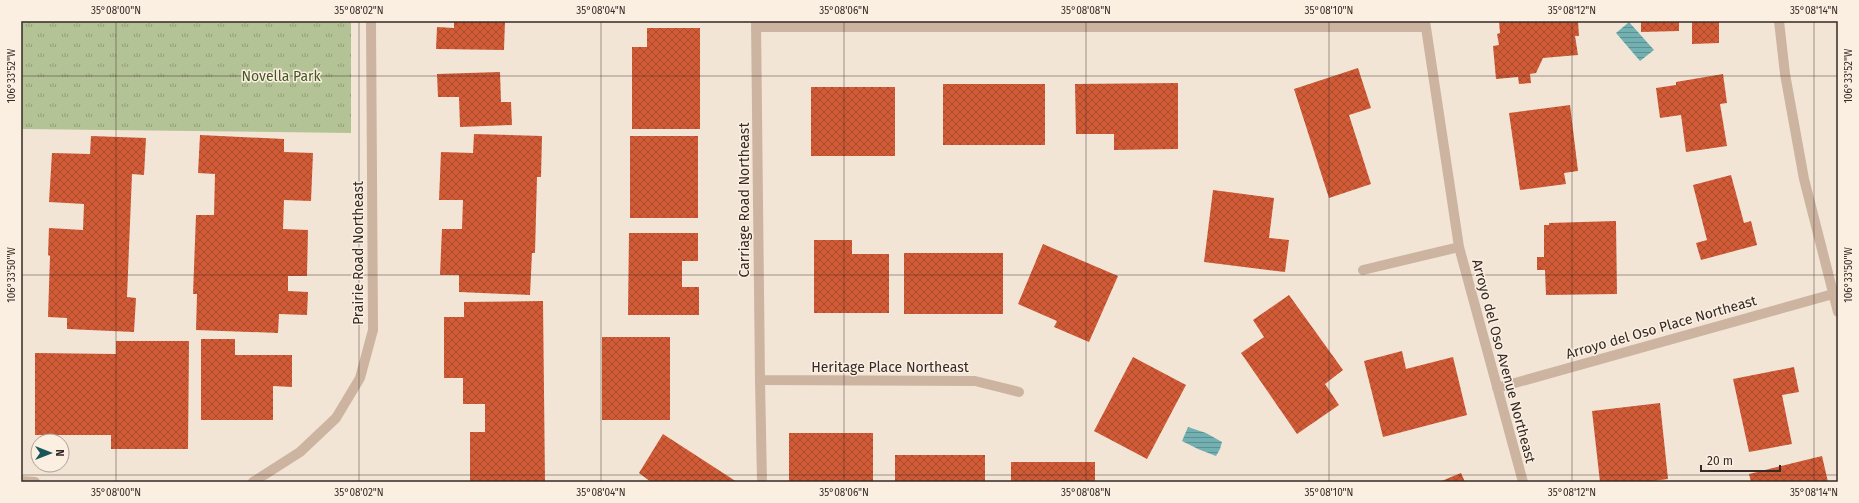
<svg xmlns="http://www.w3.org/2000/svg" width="1859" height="503" font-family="'Fira Sans',sans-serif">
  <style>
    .grass { fill: url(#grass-tufts) }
    .water { fill: url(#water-rules) }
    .building { fill: url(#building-cross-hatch) }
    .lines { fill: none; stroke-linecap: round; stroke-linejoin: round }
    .lane { stroke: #ccb4a1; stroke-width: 10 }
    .street { stroke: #ccb4a1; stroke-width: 10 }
    .ticks { fill: none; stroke: #352a25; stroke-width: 1; stroke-opacity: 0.45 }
    .labels { text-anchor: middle; stroke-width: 3; stroke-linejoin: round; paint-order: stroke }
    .park-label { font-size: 14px; fill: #445626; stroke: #fbefe2 }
    .street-label { font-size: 14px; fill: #352a25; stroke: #fbefe2 }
    .neatline { fill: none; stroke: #352a25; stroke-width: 1.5 }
    .ticks-label { font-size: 10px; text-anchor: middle; fill: #352a25 }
  </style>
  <defs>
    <pattern id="grass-tufts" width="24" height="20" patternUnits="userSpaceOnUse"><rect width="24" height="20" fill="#b4c395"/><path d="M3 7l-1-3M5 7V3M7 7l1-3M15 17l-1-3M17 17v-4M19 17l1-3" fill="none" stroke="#939f79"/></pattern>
    <pattern id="water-rules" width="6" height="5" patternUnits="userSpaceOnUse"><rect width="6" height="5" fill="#72b0b2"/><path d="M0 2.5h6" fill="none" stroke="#5e8f91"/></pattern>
    <pattern id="building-cross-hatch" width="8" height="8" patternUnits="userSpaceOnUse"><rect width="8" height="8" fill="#d15b36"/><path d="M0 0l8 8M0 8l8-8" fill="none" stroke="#aa4b2d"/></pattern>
  </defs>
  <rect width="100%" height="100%" fill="#f3e5d6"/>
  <!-- grass -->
  <path class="grass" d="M21,21H351V133L21,129Z"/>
  <!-- water -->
  <path class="water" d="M1629,22L1654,50L1640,61L1616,33Z
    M1188,427L1206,433L1222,442L1220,449L1216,456L1198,449L1182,441Z"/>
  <!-- building -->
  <path class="building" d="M454,21H505L504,50L436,49L437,27L454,28Z
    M1499,21H1578L1579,36H1575L1578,55L1543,58L1536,73L1530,74L1531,83L1519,84L1518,77L1496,79L1493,46L1499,45L1497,34L1500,33Z
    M1641,21H1679V31L1641,32Z
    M1692,21H1719V43L1692,44Z
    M647,28H700V129H632V47H647Z
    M1358,68L1371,108L1349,115L1371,184L1329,198L1294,89Z
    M500,72L501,102H511L512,125L460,127L459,97H438L437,74Z
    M1723,74L1727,103L1720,104L1727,146L1686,152L1681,115L1660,118L1656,88L1676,85V82Z
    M1178,83V149L1114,150V134H1076L1075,84Z
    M943,84H1045V145H943Z
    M811,87H895V156H811Z
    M1570,105L1578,171L1564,173L1566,184L1520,190L1509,113Z
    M474,134L542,136L541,177H537L535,253H532L530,295L459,292V275H440L442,229H462L463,200H439L441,152L473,153Z
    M200,135L284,139V152L313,153L311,201L284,200L283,229L308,230L307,276H288V291L308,292L307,315L279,314L278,333L196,330L197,294H193L196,215H214L215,174L198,173Z
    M91,136L146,138L144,175L132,174L127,297L136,298L134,332L67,329V318L48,317L50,256L48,255L49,228L83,230L84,204L49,202L52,153L90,154Z
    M630,136H698V218H630Z
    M1731,175L1744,223L1751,221L1757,245L1701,260L1696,243L1707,240L1693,185Z
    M1213,190L1274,198L1269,238L1289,240L1285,272L1204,262Z
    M1616,221L1617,294L1546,295L1545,270H1537V257H1544V225H1549V223Z
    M629,233H698V261H682V287H699V315H628Z
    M814,240H852V254H889V313H814Z
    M1043,244L1118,276L1089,342L1054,327L1057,321L1018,304Z
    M904,253H1003V314H904Z
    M1289,295L1343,370L1325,384L1339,405L1297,434L1241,353L1264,337L1253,320Z
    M543,301L545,482L470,481V432H485V404H463V378H444V317H464V302Z
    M602,337H670V420H602Z
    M201,339H235V355H292V387L273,386V420H201Z
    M116,341H189L188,449H111V435H35V353L116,354Z
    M1402,351L1406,369L1453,357L1467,415L1383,437L1364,361Z
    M1133,357L1186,385L1147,459L1094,431Z
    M1794,367L1799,392L1782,395L1792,444L1749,452L1733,379Z
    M1660,403L1668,479L1645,482H1600L1592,411Z
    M789,433H873V482H789Z
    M663,434L737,482H651L639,473Z
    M895,455H985V482H895Z
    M1822,456L1828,482H1751L1749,474Z
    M1011,462H1095V482H1011Z
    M1461,473L1465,482H1439Z"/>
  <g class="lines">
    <!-- lane -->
    <path class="lane" d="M760,380L762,482"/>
    <!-- street -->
    <path class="street" d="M756,21L760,380L975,381L1019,392
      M1425,21L1459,247L1523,482
      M1779,21L1785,74L1804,179L1838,312
      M757,27H1426
      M1363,270L1459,247
      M1497,388L1833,294
      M21,481L35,482
      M253,482L300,452L336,418L360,378L373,330L371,21"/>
  </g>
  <!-- ticks -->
  <path class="ticks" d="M116,21V482M359,21V482M601,21V482M844,21V482M1086,21V482M1329,21V482M1572,21V482M1814,21V482M21,76H1838M21,275H1838M21,475H1838"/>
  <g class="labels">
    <!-- park labels -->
    <g class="park-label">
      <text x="281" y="81">Novella Park</text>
    </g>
    <!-- street labels -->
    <g class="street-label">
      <text transform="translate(744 200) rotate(-90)" y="5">Carriage Road Northeast</text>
      <text transform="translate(358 253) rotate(-90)" y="5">Prairie Road Northeast</text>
      <text transform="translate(1661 327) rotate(-16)" y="5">Arroyo del Oso Place Northeast</text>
      <text transform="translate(1504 361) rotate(75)" y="5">Arroyo del Oso Avenue Northeast</text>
      <text x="890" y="372">Heritage Place Northeast</text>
    </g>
  </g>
  <!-- border -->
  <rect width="1859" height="503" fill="none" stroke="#fbefe2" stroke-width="44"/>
  <!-- north arrow -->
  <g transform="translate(50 453) rotate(90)"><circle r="19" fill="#fbefe2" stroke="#aca096"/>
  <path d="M0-3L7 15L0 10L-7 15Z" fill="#17565a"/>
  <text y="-6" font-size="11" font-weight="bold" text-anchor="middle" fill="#352a25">N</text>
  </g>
  <!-- scale -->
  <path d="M1701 465v6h79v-6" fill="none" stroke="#352a25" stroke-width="2"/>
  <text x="1707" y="465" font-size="12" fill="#352a25" stroke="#fbefe2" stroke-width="3" paint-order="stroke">20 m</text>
  <rect x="22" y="22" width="1815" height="459" class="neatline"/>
  <g class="ticks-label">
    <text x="116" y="14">35°08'00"N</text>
    <text x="359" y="14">35°08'02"N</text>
    <text x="601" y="14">35°08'04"N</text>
    <text x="844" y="14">35°08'06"N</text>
    <text x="1086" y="14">35°08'08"N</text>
    <text x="1329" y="14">35°08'10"N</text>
    <text x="1572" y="14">35°08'12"N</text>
    <text x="1814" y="14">35°08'14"N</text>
    <text transform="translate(1848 76) rotate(-90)" y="4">106°33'52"W</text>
    <text transform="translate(11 76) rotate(-90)" y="4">106°33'52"W</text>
    <text transform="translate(1848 275) rotate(-90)" y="4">106°33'50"W</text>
    <text transform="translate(11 275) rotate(-90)" y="4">106°33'50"W</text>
    <text x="116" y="496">35°08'00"N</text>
    <text x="359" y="496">35°08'02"N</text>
    <text x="601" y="496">35°08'04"N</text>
    <text x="844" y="496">35°08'06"N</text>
    <text x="1086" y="496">35°08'08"N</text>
    <text x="1329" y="496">35°08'10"N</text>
    <text x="1572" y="496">35°08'12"N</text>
    <text x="1814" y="496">35°08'14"N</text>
  </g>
</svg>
